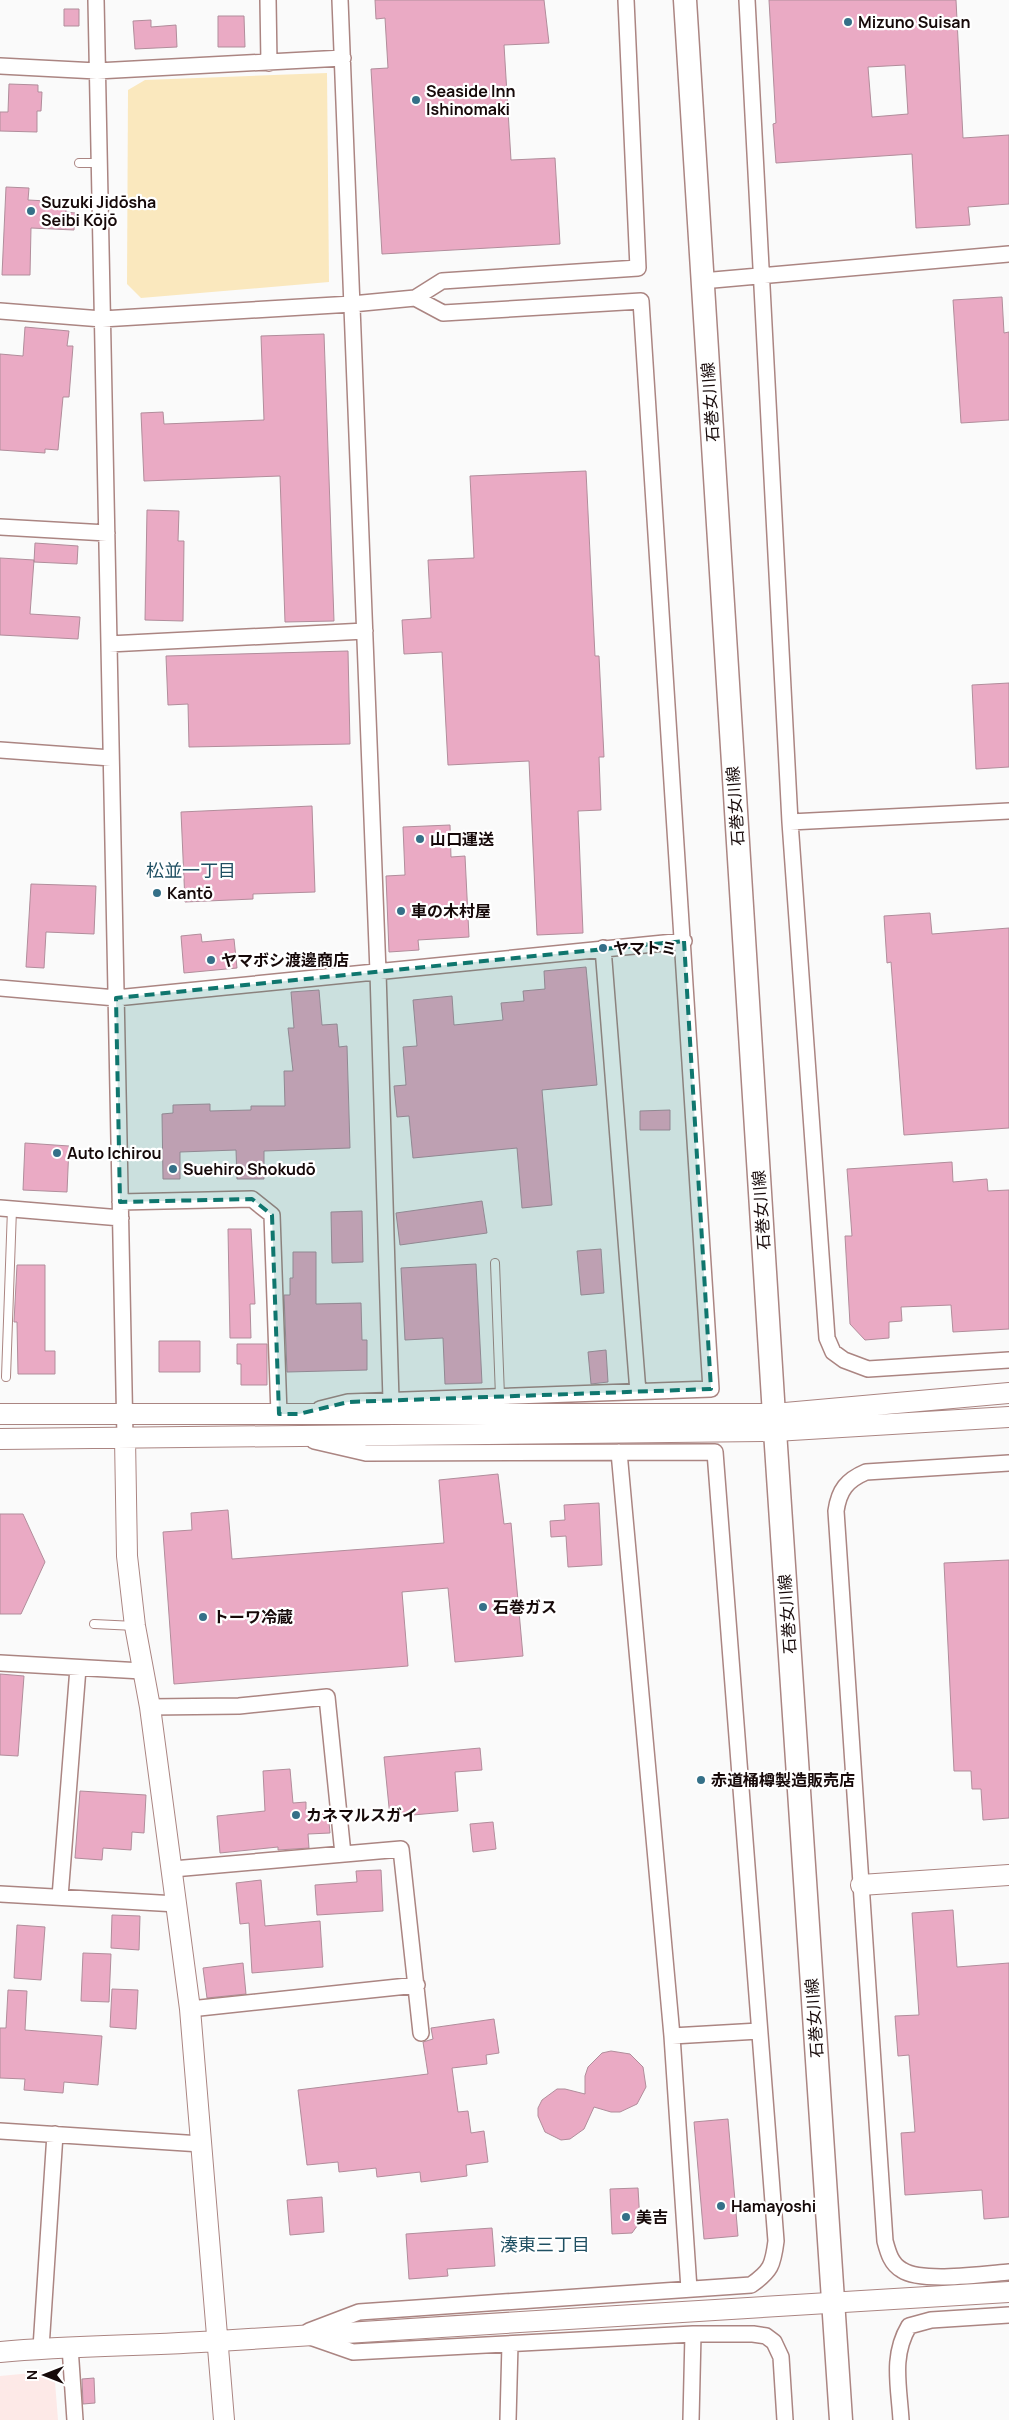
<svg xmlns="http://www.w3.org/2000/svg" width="1009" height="2420" font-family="Manrope,'Noto Sans JP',sans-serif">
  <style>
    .built { fill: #fde9e7 }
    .green { fill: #fae8be }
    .building { fill: #eaaac4; stroke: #b18d9b; fill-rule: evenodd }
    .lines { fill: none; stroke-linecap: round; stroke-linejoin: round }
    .service-casing { stroke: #ab8582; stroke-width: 10 }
    .minor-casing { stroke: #ab8582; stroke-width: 18 }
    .tertiary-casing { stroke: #ab8582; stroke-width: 22 }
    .secondary-casing { stroke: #ab8582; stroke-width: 25 }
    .service { stroke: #fff; stroke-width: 8 }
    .minor { stroke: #fff; stroke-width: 15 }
    .tertiary { stroke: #fff; stroke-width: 20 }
    .secondary { stroke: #fff; stroke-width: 22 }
    .marked { fill: #0f766e; fill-opacity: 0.2; stroke: #0f766e; stroke-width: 4; stroke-dasharray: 10 6; stroke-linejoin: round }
    .poi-dot { fill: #357088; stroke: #fff; stroke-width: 2 }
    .labels { text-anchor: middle; stroke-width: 4.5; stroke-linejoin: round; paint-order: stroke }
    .poi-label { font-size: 16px; font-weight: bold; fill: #160909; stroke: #fff; text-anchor: start }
    .street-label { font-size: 16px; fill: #160909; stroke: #fff }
    .neighbourhood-label { font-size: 18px; fill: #1f4f62; stroke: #fff }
  </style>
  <rect width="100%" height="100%" fill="#fafafa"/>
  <!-- built -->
  <path class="built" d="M43,2372L55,2382L58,2420H0V2376Z"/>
  <!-- green -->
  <path class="green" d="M327,73L329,282L141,298L127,284L128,90L145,80Z"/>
  <!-- building -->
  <path class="building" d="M375,0H544L549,43L504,45L511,160L555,158L560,244L382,254L371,69L388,68L385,18L376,19Z
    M769,0H956L963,138L1009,135V204L968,207L970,225L916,228L912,154L776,163L773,124L776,123ZM905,65L908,114L872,117L868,67Z
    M64,9H79V26H64Z
    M218,16H244L245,47H218Z
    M151,20V27L176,25L177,47L135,49L133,21Z
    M9,84L38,85V92H42L41,111H37V132L0,131V112H8Z
    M6,187L29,188L28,200L47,201V207L66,208V212L75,213L74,230L31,228L30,275H2Z
    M1002,297L1004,333L1009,332V420L961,423L953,300Z
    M25,327L69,331L67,346H73L69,397H63L58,450L45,449V453L0,450V354L23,356Z
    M324,334L334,621L285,622L280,476L144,481L141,413L163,412L164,424L264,420L261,336Z
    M586,471L595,656H599L604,757H599L601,810L578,811L583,933L537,935L529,761L448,765L442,652L404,654L402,620L431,618L428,560L474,558L470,476Z
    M147,510L179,511L178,541H184L183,621L145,620Z
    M35,543L78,546L77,564L34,562Z
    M0,558L34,560L30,614L80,617L78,639L0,635Z
    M348,651L350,744L189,747L188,704L168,705L166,656Z
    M1009,683V767L976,769L972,685Z
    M312,806L315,892L253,894V899L185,902L181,812Z
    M450,825L451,857L465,856L469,937L418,940L419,950L389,952L386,876L405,875L403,827Z
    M31,884L96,886L94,934L46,932L44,968L26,967Z
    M930,913L932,934L1009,928V1128L904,1135L891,962L887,963L884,916Z
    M201,934L202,942L234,939L237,968L184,973L181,936Z
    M586,967L597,1085L542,1090L552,1205L522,1208L517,1148L413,1158L409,1116L397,1117L394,1086L406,1085L403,1047L417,1046L413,1000L452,996L454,1025L503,1020L501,1003L524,1001L523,991L545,989L544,971Z
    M319,990L322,1025L337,1024L339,1047L347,1046L350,1148L264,1151V1179H237L236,1150L180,1152V1179H163L162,1114L173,1113V1105L210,1104V1111L251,1110V1106H285L284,1071H293L288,1028H294L291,992Z
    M670,1110V1130H640V1111Z
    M25,1143L69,1146L67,1192L23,1190Z
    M952,1162L953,1182L987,1179L988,1191L1009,1190V1329L953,1332L951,1305L901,1307L902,1321L889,1322V1338L865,1340L850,1324L845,1236H852L847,1169Z
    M482,1201L487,1233L400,1245L396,1213Z
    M362,1211L363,1262L332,1263L331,1212Z
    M228,1229H251L255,1304H250L251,1338H230Z
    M601,1249L604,1293L581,1295L577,1251Z
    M293,1252H316V1304L361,1303L362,1340H367V1370L287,1372L284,1295H290V1278H293Z
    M476,1264L482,1383L445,1384L443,1338L405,1340L401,1268Z
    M17,1265H45V1351H55V1374H18L17,1322H14Z
    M159,1341H200V1372H159Z
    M237,1344H267V1385H241V1364H237Z
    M606,1350L608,1382L591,1384L588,1352Z
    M498,1474L504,1524L511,1523L523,1656L455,1662L448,1588L402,1592L408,1666L174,1684L163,1532L192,1530L191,1513L228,1510L232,1559L444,1543L439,1480Z
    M599,1503L602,1565L568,1567L566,1536L551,1537L550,1521L565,1520L564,1505Z
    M0,1514H23L45,1562L21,1614H0Z
    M1009,1560V1818L983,1820L981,1789H972L971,1771H954L944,1563Z
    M0,1674L24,1676L18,1756L0,1755Z
    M480,1748L482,1770L455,1772L458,1811L390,1817L384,1757Z
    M290,1769L293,1803L306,1802V1813L328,1811L330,1833L308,1834L309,1848L278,1850V1847L220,1853L217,1816L265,1811L263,1771Z
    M80,1791L146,1795L144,1833L132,1832L131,1850L103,1848L102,1860L75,1858Z
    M493,1822L496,1849L473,1852L470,1824Z
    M381,1870L383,1911L317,1915L315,1885L357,1882L356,1871Z
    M261,1880L265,1926L320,1921L323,1967L252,1973L249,1923L240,1924L236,1883Z
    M953,1910L957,1967L1009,1963V2217L984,2219L982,2190L905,2195L901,2133L915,2132L909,2055L898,2056L895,2016L919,2015L912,1913Z
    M112,1915L140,1916L139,1950L111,1948Z
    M17,1925L45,1927L41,1980L14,1978Z
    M83,1953L111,1954L109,2002L81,2001Z
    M243,1963L246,1994L207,1998L203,1968Z
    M112,1989L138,1990L136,2029L110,2027Z
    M8,1990L27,1991L25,2030L102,2036L98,2085L64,2082L63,2093L24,2090L25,2079L0,2078V2028H6Z
    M494,2019L499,2053L486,2055L487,2064L452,2068L458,2112L468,2111L471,2133L484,2131L488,2162L466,2165L467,2176L421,2182L420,2172L377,2177L376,2168L339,2172L338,2162L307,2165L298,2090L428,2074L423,2042L433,2039L431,2028Z
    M611,2051L630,2054L643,2067L646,2087L637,2104L620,2112H611L594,2107L584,2129L570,2139L561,2140L545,2132L538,2116V2108L542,2100L557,2089H565L585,2094V2076L588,2067L602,2053Z
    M728,2119L738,2236L704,2239L694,2122Z
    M638,2188L640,2222L632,2233L612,2234L610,2189Z
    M322,2197L324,2232L290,2235L287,2200Z
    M492,2228L495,2266L447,2269L448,2276L409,2279L406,2234Z
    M94,2378L95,2403L83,2404L82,2379Z"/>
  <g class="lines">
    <!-- service casing -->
    <g class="service-casing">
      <path id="service" d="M79,163H99
        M495,1263L500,1396
        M6,1377L12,1209
        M94,1624L135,1626"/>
    </g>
    <!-- minor casing -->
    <g class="minor-casing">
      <path id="minor" d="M96,0L125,1438
        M268,0L269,63
        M340,0L378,972L391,1400
        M747,0L790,822L827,1338L833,1352L844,1360L868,1369L1009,1360
        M0,66L97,71L343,58
        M702,281L1009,254
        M0,311L102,319L352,304L415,298L442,281L638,268L626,0
        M0,527L107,533
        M109,644L365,631
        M0,750L111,758
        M790,822L1009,811
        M603,948L638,1392
        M0,988L116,998L684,941
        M120,1202L252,1199L272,1215L279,1414
        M0,1208L121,1218
        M320,1409L348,1402L711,1389L641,301L443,313L415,298
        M619,1452L672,2036L689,2289
        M1009,1463L866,1472C847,1480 839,1490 836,1511L885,2241C888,2252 891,2264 902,2270C921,2283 985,2274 1009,2272
        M0,1663L142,1671
        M150,1707L239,1706L327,1697L343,1854
        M173,1869L401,1849L421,2033
        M0,1894L177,1904
        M60,1897L78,1668
        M190,2009L417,1985
        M672,2036L759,2031
        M0,2131L201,2144
        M309,2331L359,2312L751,2285C771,2271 773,2265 776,2241L715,1452L366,1453L314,1441
        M310,2337L353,2352L693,2334H753L766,2336L774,2342L781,2357L785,2420
        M70,2347L75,2420
        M41,2348L55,2134
        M508,2420L510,2344
        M691,2420L693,2334
        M901,2420C899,2386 891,2356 909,2326L931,2320L1009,2315"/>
    </g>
    <!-- tertiary casing -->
    <g class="tertiary-casing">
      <path id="tertiary" d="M0,1414H774L1009,1393
        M125,1438L127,1556L135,1626L150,1707L190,2009L224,2420
        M0,1439L775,1431L1009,1417
        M861,1885L1009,1875
        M0,2352C73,2345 145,2346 218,2341C482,2324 745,2308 1009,2292"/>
    </g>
    <!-- secondary casing -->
    <g class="secondary-casing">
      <path id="secondary" d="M685,0L775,1431L841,2420"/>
    </g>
    <!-- service -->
    <use href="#service" class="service"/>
    <!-- minor -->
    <use href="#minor" class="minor"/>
    <!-- tertiary -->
    <use href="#tertiary" class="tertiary"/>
    <!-- secondary -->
    <use href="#secondary" class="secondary"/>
  </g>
  <!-- marked area -->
  <path class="marked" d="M684,941L711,1389L348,1402L299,1414H279L272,1215L252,1199L120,1202L116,998Z"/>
  <!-- markers -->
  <g class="poi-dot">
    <circle cx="848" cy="22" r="5"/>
    <circle cx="416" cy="100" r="5"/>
    <circle cx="31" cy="211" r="5"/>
    <circle cx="420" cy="839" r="5"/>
    <circle cx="157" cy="893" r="5"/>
    <circle cx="401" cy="911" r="5"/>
    <circle cx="603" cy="948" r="5"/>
    <circle cx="211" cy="960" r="5"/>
    <circle cx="57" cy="1153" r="5"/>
    <circle cx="173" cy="1169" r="5"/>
    <circle cx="483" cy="1607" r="5"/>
    <circle cx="203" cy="1617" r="5"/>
    <circle cx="701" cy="1780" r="5"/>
    <circle cx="296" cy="1815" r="5"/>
    <circle cx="721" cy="2206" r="5"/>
    <circle cx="626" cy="2217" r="5"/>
  </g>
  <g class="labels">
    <!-- poi labels -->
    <g class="poi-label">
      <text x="858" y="28">Mizuno Suisan</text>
      <text x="426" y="97">Seaside Inn<tspan x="426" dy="18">Ishinomaki</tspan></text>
      <text x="41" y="208">Suzuki Jidōsha<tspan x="41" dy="18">Seibi Kōjō</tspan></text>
      <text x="430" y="845">山口運送</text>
      <text x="167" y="899">Kantō</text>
      <text x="411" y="917">車の木村屋</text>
      <text x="613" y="954">ヤマトミ</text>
      <text x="221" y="966">ヤマボシ渡邊商店</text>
      <text x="67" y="1159">Auto Ichirou</text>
      <text x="183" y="1175">Suehiro Shokudō</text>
      <text x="493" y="1613">石巻ガス</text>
      <text x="213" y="1623">トーワ冷蔵</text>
      <text x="711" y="1786">赤道桶樽製造販売店</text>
      <text x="306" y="1821">カネマルスガイ</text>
      <text x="731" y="2212">Hamayoshi</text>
      <text x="636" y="2223">美吉</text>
    </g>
    <!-- street labels -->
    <g class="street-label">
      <text transform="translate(710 402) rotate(-94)" y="6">石巻女川線</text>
      <text transform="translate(735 806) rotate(-94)" y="6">石巻女川線</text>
      <text transform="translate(761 1210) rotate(-94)" y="6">石巻女川線</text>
      <text transform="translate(787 1614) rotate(-94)" y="6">石巻女川線</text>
      <text transform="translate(814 2018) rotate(-94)" y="6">石巻女川線</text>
    </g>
    <!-- neighbourhood labels -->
    <g class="neighbourhood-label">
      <text x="191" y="877">松並一丁目</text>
      <text x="545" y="2251">湊東三丁目</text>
    </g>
  </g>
  <!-- north arrow -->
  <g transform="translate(45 2375) rotate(270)" stroke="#ffffff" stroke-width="4" paint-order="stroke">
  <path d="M0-4L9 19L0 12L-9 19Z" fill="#160909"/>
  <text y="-8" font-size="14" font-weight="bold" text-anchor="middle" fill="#160909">N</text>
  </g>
</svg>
